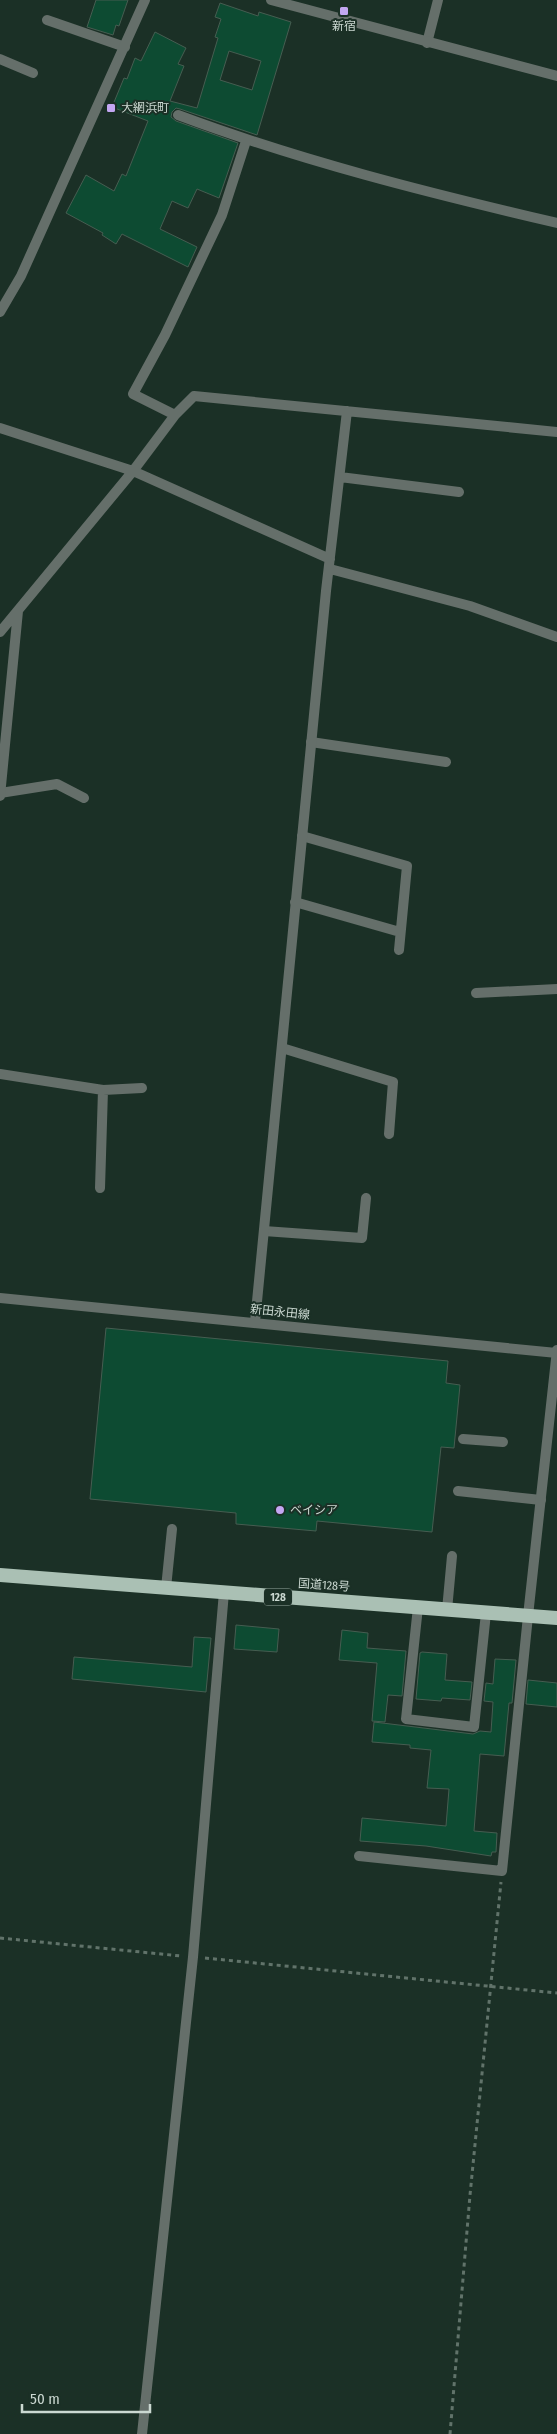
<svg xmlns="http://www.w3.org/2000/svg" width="557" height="2434" font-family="'Fira Sans Condensed','Noto Sans JP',sans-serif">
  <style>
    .building { fill: #0d4b32; stroke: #465d51; fill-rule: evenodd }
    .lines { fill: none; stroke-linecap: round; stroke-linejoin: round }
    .path { stroke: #61736a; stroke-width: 3; stroke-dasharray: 4 4; stroke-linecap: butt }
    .service { stroke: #656f6a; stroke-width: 10 }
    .minor { stroke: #656f6a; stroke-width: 10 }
    .tertiary { stroke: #656f6a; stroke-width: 10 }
    .trunk { stroke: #aac0b4; stroke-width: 14 }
    .poi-dot { fill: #c3a7f2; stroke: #1b3026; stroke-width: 2 }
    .labels { text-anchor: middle; stroke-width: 4; stroke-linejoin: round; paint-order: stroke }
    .shield { fill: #1b3026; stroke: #96a69e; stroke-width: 1 }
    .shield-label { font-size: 11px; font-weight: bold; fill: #cbd8d1 }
    .poi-label { font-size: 12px; fill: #cbd8d1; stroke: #1b3026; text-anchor: start }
    .street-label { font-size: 12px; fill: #cbd8d1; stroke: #1b3026 }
  </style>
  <rect width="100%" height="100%" fill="#1b3026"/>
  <!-- building -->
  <path class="building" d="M96,0H128L119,26L116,25L113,35L87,27Z
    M220,3L258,16L259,12L291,22L257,135L180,109L176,108L172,112L171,117L176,121L238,143L219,198L197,189L188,208L172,201L160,229L197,247L188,267L122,234L116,244L102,235L103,233L66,213L86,175L114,191L122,174L126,176L148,121L112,107L124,78L127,79L135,58L141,61L155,32L186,48L178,64L184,66L170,101L197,108L218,38L215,37L221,19L215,17ZM229,51L261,61L252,90L220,80Z
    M106,1328L448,1361L446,1383L460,1385L454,1448L441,1447L432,1532L317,1521L316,1531L236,1524V1513L90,1499Z
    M236,1625L279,1629L277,1652L234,1649Z
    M342,1630L368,1633L367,1648L406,1651L402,1696L388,1695L385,1722L372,1721L377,1663L339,1660Z
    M194,1637L211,1638L206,1692L72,1679L74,1657L192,1667Z
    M422,1652L447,1654L445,1680L472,1682L470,1700L442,1698L441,1701L416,1699L420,1653Z
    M495,1659L516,1660L512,1703H509L504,1756L480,1754L474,1831L497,1833L496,1852H492L491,1856L426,1846L360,1841L362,1818L446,1826L449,1789L427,1788L431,1750L410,1748V1745L372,1742L374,1722L473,1734L480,1731L491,1732L493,1702L484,1701L486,1683L493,1684Z
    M528,1680L557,1683V1707L526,1704Z"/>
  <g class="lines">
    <!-- path -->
    <path class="path" d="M0,1938L181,1956
      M205,1958L557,1993
      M450,2434L470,2195L501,1882"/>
    <!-- service -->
    <path class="service" d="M0,59L33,73
      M311,742L446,762
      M0,793L57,784L84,798
      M302,836L407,866L399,950
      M295,902L400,932
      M476,993L557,989
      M282,1048L393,1082L389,1134
      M0,1074L103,1090L142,1088
      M100,1188L103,1090
      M264,1231L362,1238L366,1198
      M463,1439L503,1442
      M458,1491L541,1500
      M166,1588L172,1529
      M418,1607L406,1719L474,1727L486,1613
      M447,1610L452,1556
      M359,1856L502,1871L528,1616"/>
    <!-- minor -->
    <path class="minor" d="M47,20L125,47
      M427,43L438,0
      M178,115C301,161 429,193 557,223
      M175,415L133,394L165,335L222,215L246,141
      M0,428L133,471L330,559
      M340,477L459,492
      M330,569L470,606L557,637
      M0,632L133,471L175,415L194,396L557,432
      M0,796L18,611
      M0,1298L557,1353
      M255,1322L326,591L347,411
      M528,1616L557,1350
      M142,2434L193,1957L224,1592"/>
    <!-- tertiary -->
    <path class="tertiary" d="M271,0L557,76
      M0,312L21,276L145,0"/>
    <!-- trunk -->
    <path class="trunk" d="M0,1575L557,1618"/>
  </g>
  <!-- markers -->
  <g class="poi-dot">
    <rect x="339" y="6" width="10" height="10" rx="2.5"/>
    <rect x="106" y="103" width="10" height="10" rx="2.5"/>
    <circle cx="280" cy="1510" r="5"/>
  </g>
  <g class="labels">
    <!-- shield labels -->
    <rect class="shield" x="264" y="1588.5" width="28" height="17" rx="4"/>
    <g class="shield-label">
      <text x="278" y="1601">128</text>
    </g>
    <!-- poi labels -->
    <g class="poi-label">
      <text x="344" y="30" text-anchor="middle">新宿</text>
      <text x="121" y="112">大網浜町</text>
      <text x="290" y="1514">ベイシア</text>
    </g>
    <!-- street labels -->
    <g class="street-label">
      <text transform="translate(280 1312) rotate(6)" y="4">新田永田線</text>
      <text transform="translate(324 1585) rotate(4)" y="4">国道128号</text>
    </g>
  </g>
  <!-- scale -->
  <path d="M22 2404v8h128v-8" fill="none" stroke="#cbd8d1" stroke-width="2.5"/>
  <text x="30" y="2404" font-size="15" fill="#cbd8d1" stroke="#1b3026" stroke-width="4" paint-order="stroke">50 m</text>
</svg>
